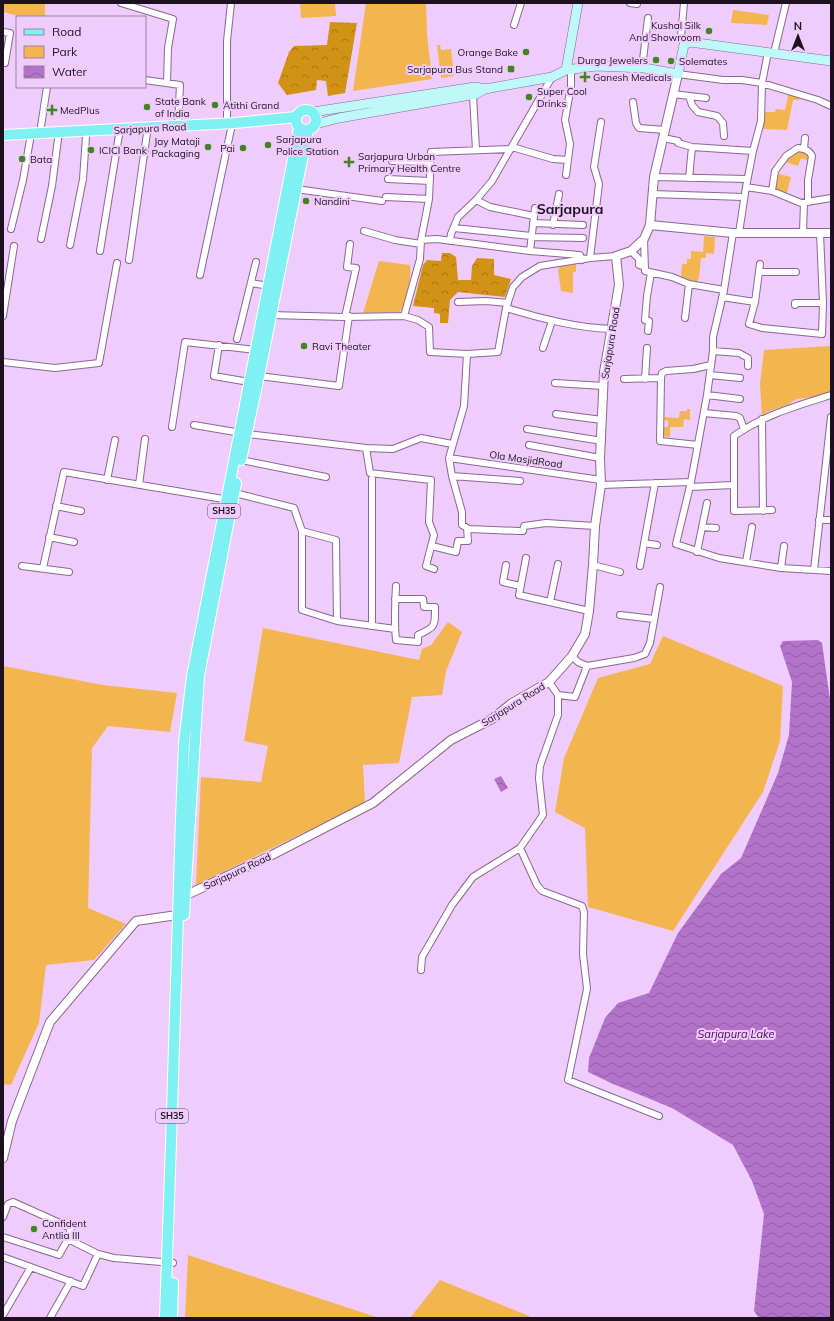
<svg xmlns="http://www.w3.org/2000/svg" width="834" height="1321" font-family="Mulish,sans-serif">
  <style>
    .green { fill: #f3b550 }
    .forest { fill: url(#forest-crowns) }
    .water { fill: url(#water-waves) }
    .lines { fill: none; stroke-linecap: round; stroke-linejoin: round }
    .minor-casing { stroke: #886894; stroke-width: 8 }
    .tertiary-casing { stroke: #886894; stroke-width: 10 }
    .secondary-casing { stroke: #886894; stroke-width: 10 }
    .primary-casing { stroke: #fff; stroke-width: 12 }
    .minor { stroke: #fff; stroke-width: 6 }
    .tertiary { stroke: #fff; stroke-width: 8 }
    .secondary { stroke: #bff8f9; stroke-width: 9 }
    .primary { stroke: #80f1f2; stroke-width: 10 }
    .poi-dot { fill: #448323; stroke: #f0ccfd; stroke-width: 1.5 }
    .labels { text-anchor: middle; stroke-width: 4; stroke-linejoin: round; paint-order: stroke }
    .shield { fill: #f0ccfd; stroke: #5c4863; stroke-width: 1 }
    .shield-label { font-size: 9px; font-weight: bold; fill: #1c1021 }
    .poi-label { font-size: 10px; fill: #1c1021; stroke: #f0ccfd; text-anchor: start }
    .street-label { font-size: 10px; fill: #1c1021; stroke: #f0ccfd }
    .water-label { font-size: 11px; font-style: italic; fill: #470559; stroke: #f0ccfd }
    .district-label { font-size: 14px; font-weight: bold; fill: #1c1021; stroke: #f0ccfd }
  </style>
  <defs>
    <pattern id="forest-crowns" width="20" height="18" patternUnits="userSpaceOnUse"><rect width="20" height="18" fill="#d19215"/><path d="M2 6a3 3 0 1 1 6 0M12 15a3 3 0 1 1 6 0" fill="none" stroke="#a97613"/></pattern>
    <pattern id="water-waves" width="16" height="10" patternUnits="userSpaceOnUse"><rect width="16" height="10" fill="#b473ca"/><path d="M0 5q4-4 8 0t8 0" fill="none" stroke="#925da4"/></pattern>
  </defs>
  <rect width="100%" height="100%" fill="#f0ccfd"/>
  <!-- green -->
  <path class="green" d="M3,3H45V17H23L3,12Z
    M300,3H335L336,16L301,18Z
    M366,3H426L427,34L432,79L353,91Z
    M733,10L769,15L767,25L731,23Z
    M437,45H440L441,50L451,49L454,76L441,78Z
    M789,92L800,96L799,100H793L787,130L763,129L764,112H775L776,109L785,110Z
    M799,150L810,154V161L801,158L798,166L786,162L787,158Z
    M779,174L791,177L787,193L775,190Z
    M704,236L715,237L714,254L706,253V258H701L699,278L698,279L697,282L686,281L679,277L681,276L682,264H687V259H691V251L703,252Z
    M379,261L410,265C412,277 406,302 400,312L363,313Z
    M576,262V272H573V293L561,291L558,270L561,265Z
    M831,346V393L814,397L797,399L787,405L767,412L762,417L760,384L764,350Z
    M687,409H690V420L684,419L683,427H670V437L663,436V427H668V421L664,420V417L679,418L680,411H687Z
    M448,622L462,632L446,671L442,695L412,697L399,763L363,765L365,803L196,885L201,777L261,782L268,746L244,741L263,628L419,660L422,649L431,645Z
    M663,636L783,686L780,741L763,792L673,931L588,907L585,828L555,812L564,758L598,678L650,664Z
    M3,666L103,685L177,693L170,732L108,726L92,748L88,908L126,924L94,960L46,965L39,1023L11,1085L3,1084Z
    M188,1255L379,1318H185Z
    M440,1280L529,1316L531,1318H410Z"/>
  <!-- forest -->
  <path class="forest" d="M330,22L357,23L345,93L328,96L326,81L317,80L316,90L287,95L278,83L289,52L294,46L327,45Z
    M442,253H450L456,257L458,280H471L472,266L477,258L494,259V275L511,279L505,297L458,292L450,300L448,323H440V314L434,313V308L413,306L423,265L427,260L441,261Z"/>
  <!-- water -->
  <path class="water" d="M818,640L822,643L831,707V1318H759L754,1311L764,1214L752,1181L733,1145L672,1108L611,1083L588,1072L589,1058L605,1018L618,1003L649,993L678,933L721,874L741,858L778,773L789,735L792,682L780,646L783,641Z
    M501,776L508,788L501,792L494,779Z"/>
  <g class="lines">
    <!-- minor casing -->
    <g class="minor-casing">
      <path id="minor" d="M121,3L173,19L168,48L167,83
        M630,3L637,4
        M514,25L521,3
        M3,32L10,33L5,63L3,62
        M684,45L681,37L684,3
        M774,53L786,3
        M642,68L648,18
        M678,74L723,80H742L762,83L818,100L831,106
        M145,80L180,85L178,126
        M673,94L706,98
        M473,95L476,150
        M689,96L692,105L698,112L717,116L723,123L724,136
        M633,102L636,123L639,128L665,130
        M227,125V41L231,3
        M40,133L47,87
        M663,138L678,141V143L692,147L753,151
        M512,147L553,159L568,160
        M804,149L805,138
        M392,161L430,162
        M566,175L570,144L565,120L571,86V69
        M654,177L747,179
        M689,178L692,147
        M388,179L430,181
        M746,187L772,191L801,203L831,198
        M296,189L382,201
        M772,191L775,171L786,156L798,148C805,149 809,150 812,156L808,180V202
        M652,194L744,197
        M386,197L429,199
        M476,200L490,207L534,216
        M533,223L583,225
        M553,225L559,194
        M454,228L531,236
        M11,229L23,180L30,140
        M364,231L395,240L421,244
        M803,232L804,203
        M733,233L724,290L713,337V351L707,395L691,482L676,544L719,558L781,568L831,571
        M739,233L746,187L753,151L761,121L762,83L768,52
        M531,237L583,238
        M41,239L52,186L58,139
        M644,239L645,271L672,277L689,284L724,290
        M421,240L437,239L530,251L580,255L582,260
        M450,241L451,234L458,217L476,200L492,181L552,77
        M70,245L83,179L86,137
        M100,251L119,135
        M530,251L535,208
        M631,251L639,259V265L645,267
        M590,258L599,184L594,167L601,122
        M129,260L147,133
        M760,264L755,302L749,324L762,328L822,334L823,303L820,233
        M759,272H796
        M200,275L231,129
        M251,283L269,286
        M722,297L755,302
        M458,302L486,301L508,303
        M795,305V303H823
        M506,308C541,318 575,328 612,329
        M271,315L345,317L404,316L418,320L429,327L430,352L467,354L498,352L506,308L513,287L522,277L540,266L590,258L616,256
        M3,316L14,246
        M404,316L420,259L421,240L429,199L431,152L511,149
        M345,317L356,268L347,267L350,244
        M685,318L689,284
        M648,331L649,321L645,320L647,296L651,273
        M237,339L256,262
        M219,345L214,376L249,382
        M543,348L552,321
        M713,351L739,353L748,358V366
        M467,354L464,406L449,458L452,476L462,512V525L469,529L518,531H523L524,526L546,523L595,526
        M3,362L55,368L99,363L117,263
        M710,375L740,378
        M259,376L339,386L349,316
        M624,379L661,378
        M645,379L647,348
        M555,383L603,386
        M707,395L740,399
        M704,413L736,416L740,418L744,429
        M556,414L602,420
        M762,419L763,511
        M194,425L247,434L366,448L393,449L421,438L452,444
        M172,427L185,342L256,350
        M527,429L602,441
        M529,445L600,458
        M698,445L660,441L661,378L662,373L666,371L693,369L711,365
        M366,448L370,473L431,480L429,522L434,535L426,566L434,569
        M449,458L601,480
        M241,460L326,477
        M452,476L520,481
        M372,479V626
        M107,480L115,440
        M139,485L145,439
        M601,485L691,482
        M690,487L733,485
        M235,493L294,508L302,531V610L337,621L395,629
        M56,506L81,511
        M772,510L734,511V436C764,415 796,406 831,395
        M819,520H831
        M702,527L716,528
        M302,531L336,540L337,621
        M49,537L74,542
        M644,543L657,545
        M432,546L456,552L458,541H468L467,528
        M697,552L707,503
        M526,558L519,595L589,611
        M746,562L752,527
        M506,565L503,582L520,586
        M593,565L620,572
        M22,566L69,572
        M640,566L655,483
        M43,568L64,472L229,500
        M781,568L784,546
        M814,570L831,417
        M395,599H423L424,607H435C435,626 436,627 418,635V642L396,640C394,622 395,604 396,586
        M550,602L558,564
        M620,615L654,619
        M572,656L578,662L587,666L634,658L645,654L650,643L660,587
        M549,682L558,695V715L540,766L539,778L543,815L520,848L537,885L542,891L582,906L584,912L583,954L587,989L568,1080L659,1116
        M558,695L575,697L587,666
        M421,970L422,957L452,905L473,877L520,848
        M3,1217L8,1204L13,1202L71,1228L68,1239L59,1255L3,1237
        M68,1239L98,1254L114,1258L173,1263
        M3,1257L83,1286L98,1254
        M3,1315L31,1267
        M50,1318L71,1281"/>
    </g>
    <!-- tertiary casing -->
    <g class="tertiary-casing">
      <path id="tertiary" d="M650,225L733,233H831
        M182,897L268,857L373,803L451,740L492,719L512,703L549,682L572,656L585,634L589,611L593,565L595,526L601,485L600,458L604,372L619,285L616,256L631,251L644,239L650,225L654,177L678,74
        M3,1158L12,1121L50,1022L136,921L184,914"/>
    </g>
    <!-- secondary casing -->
    <g class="secondary-casing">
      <path id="secondary" d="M566,70L578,3
        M313,112L475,87L485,89
        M316,124L339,118L476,94L485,89L552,77L566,70L596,66L644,68L678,74L684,45L690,42L831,61"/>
    </g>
    <!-- primary casing -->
    <g class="primary-casing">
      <path id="primary" d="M296 120a10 10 0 1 1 20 0a10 10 0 1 1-20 0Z
        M3,135L235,123L296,117
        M241,460L259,376L308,130
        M184,915L199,676L236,483
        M165,1318L171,1143L181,818L184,742L192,676L299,128
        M172,1318L173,1283"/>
    </g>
    <!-- minor -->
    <use href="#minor" class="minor"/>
    <!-- tertiary -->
    <use href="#tertiary" class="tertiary"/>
    <!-- secondary -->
    <use href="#secondary" class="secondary"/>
    <!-- primary -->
    <use href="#primary" class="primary"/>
  </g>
  <!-- markers -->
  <g class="poi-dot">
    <circle cx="709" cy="31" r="4"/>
    <circle cx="526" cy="52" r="4"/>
    <circle cx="656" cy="60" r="4"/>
    <circle cx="671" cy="61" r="4"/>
    <rect x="507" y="65" width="8" height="8" rx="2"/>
    <path d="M583 71h4v4h4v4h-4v4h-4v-4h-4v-4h4z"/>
    <circle cx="529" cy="97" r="4"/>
    <circle cx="215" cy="105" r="4"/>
    <circle cx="147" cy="107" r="4"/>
    <path d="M50 104h4v4h4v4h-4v4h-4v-4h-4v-4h4z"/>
    <circle cx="268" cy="145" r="4"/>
    <circle cx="208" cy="147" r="4"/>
    <circle cx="243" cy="148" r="4"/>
    <circle cx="91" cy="150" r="4"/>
    <circle cx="22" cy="159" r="4"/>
    <path d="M347 156h4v4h4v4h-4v4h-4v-4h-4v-4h4z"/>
    <circle cx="306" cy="201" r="4"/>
    <circle cx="304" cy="346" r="4"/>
    <circle cx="34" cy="1229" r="4"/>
  </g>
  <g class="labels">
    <!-- shield labels -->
    <g class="shield">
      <rect x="208" y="504" width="32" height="14" rx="3"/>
      <rect x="156" y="1109" width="32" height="14" rx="3"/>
    </g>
    <g class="shield-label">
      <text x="224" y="514">SH35</text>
      <text x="172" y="1119">SH35</text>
    </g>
    <!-- poi labels -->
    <g class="poi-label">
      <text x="701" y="29" text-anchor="end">Kushal Silk<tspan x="701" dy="12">And Showroom</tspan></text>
      <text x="518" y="56" text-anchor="end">Orange Bake</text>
      <text x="648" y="64" text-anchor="end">Durga Jewelers</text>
      <text x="679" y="65">Solemates</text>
      <text x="503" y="73" text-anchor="end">Sarjapura Bus Stand</text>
      <text x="593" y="81">Ganesh Medicals</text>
      <text x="537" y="95">Super Cool<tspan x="537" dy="12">Drinks</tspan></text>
      <text x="155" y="105">State Bank<tspan x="155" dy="12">of India</tspan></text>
      <text x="223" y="109">Atithi Grand</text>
      <text x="60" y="114">MedPlus</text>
      <text x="276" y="143">Sarjapura<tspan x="276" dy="12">Police Station</tspan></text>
      <text x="200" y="145" text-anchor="end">Jay Mataji<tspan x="200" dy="12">Packaging</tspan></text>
      <text x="235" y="152" text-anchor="end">Pai</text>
      <text x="99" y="154">ICICI Bank</text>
      <text x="358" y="160">Sarjapura Urban<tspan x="358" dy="12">Primary Health Centre</tspan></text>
      <text x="30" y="163">Bata</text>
      <text x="314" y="205">Nandini</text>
      <text x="312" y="350">Ravi Theater</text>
      <text x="42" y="1227">Confident<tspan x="42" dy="12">Antlia III</tspan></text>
    </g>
    <!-- street labels -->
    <g class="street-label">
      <text transform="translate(150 128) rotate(-3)" y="4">Sarjapura Road</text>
      <text transform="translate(610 343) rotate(-81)" y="4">Sarjapura Road</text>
      <text transform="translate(526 459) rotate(8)" y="4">Ola MasjidRoad</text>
      <text transform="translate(513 704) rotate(-32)" y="4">Sarjapura Road</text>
      <text transform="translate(237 871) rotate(-25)" y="4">Sarjapura Road</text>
    </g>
    <!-- water labels -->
    <g class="water-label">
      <text x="736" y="1038">Sarjapura Lake</text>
    </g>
    <!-- district labels -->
    <g class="district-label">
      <text x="570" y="214">Sarjapura</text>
    </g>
  </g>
  <!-- border -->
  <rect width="834" height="1321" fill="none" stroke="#1c1021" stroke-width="8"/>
  <!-- legend -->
  <rect x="16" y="16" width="130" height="72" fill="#f0ccfd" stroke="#9b81a5"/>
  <rect x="24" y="29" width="20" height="6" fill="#80f1f2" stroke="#9b81a5"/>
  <text x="52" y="36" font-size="12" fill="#1c1021">Road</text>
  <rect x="24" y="46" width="20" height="12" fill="#f3b550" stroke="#9b81a5"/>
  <text x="52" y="56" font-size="12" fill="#1c1021">Park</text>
  <rect x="24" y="66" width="20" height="12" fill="url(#water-waves)" stroke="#9b81a5"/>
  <text x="52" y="76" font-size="12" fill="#1c1021">Water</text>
  <!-- north arrow -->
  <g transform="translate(798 36)" stroke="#f0ccfd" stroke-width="3" paint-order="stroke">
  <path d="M0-3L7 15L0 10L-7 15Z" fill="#1c1021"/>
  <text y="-6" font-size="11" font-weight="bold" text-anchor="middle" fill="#1c1021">N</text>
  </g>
</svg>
